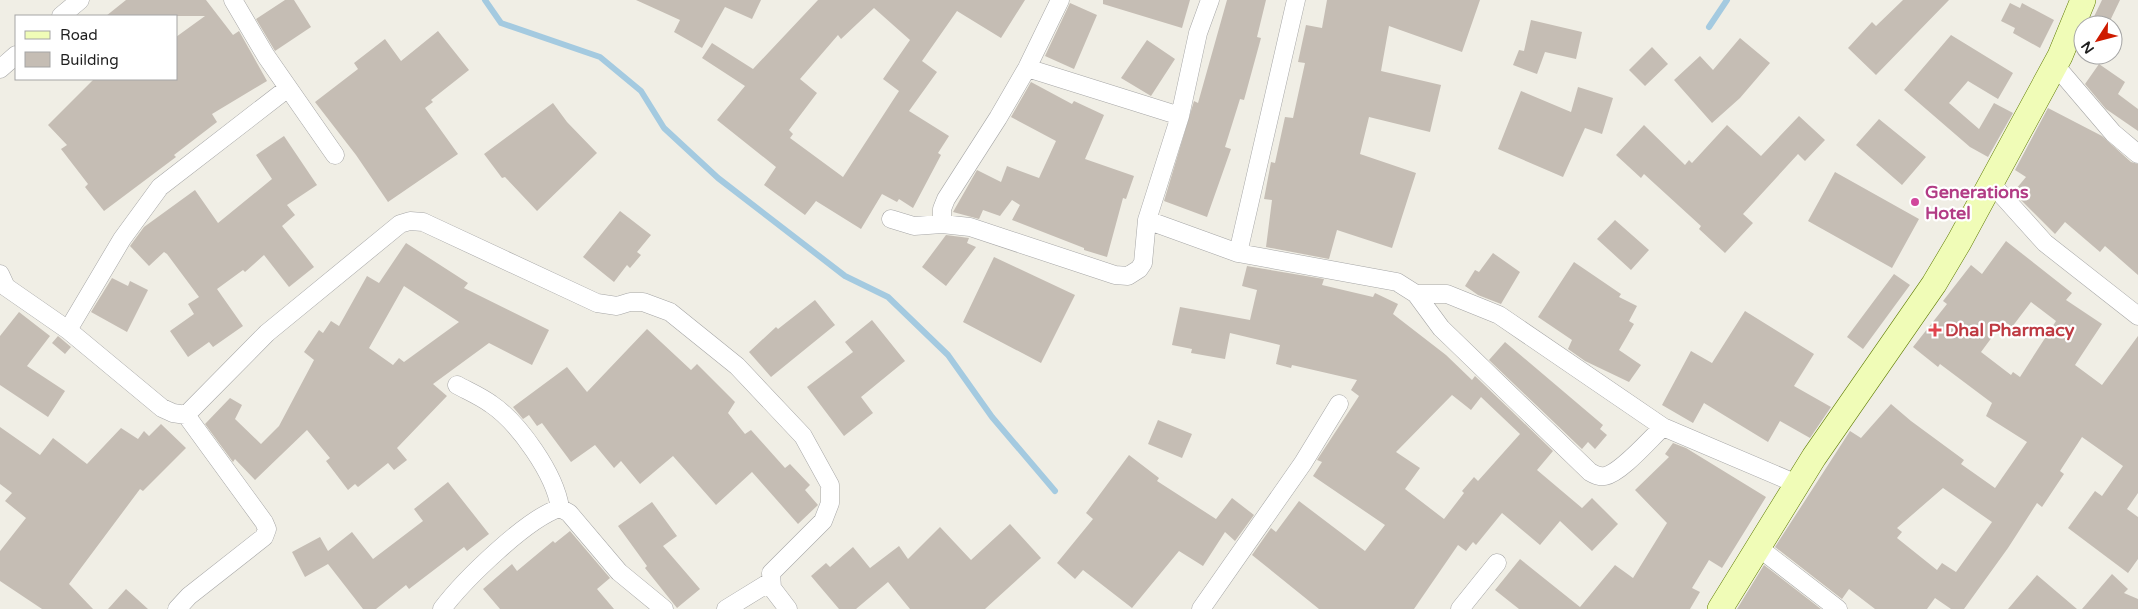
<svg xmlns="http://www.w3.org/2000/svg" width="2138" height="609" font-family="'Varela Round',sans-serif">
  <style>
    .lines { fill: none; stroke-linecap: round; stroke-linejoin: round }
    .stream { stroke: #a4cae0; stroke-width: 6 }
    .building { fill: #c5bdb4; fill-rule: evenodd }
    .street-casing { stroke: #a6a6a6; stroke-width: 19 }
    .secondary-casing { stroke: #5f7c00; stroke-width: 26 }
    .street { stroke: #fff; stroke-width: 18 }
    .secondary { stroke: #f0fcb7; stroke-width: 25 }
    .hotel-dot { fill: #d1479c; stroke: #fff; stroke-width: 2 }
    .health-dot { fill: #e0444e; stroke: #fff; stroke-width: 2 }
    .labels { text-anchor: middle; stroke-width: 4.5; stroke-linejoin: round; paint-order: stroke }
    .hotel-label { font-size: 18px; font-weight: bold; fill: #b23c85; stroke: #fff; text-anchor: start }
    .health-label { font-size: 18px; font-weight: bold; fill: #be3a42; stroke: #fff; text-anchor: start }
  </style>
  <rect width="100%" height="100%" fill="#f0eee5"/>
  <g class="lines">
    <!-- stream -->
    <path class="stream" d="M485,0L501,23L600,57L641,91L664,128L718,178L845,276L888,297L948,355L992,417L1055,491
      M1709,27L1727,0"/>
  </g>
  <!-- building -->
  <path class="building" d="M126,0H206L233,35L239,31L267,81L212,114L217,122L174,155L176,157L104,211L85,187L88,184L61,149L67,145L48,125L94,79H176V37L205,16H106Z
    M285,0H294L311,27L275,51L256,19Z
    M636,0H761L752,19L725,7L702,48L674,32L680,20Z
    M818,0H1025L1001,38L957,11L922,61L937,72L909,111L949,136L938,153L941,155L913,208L899,199L897,202L882,194L861,229L816,201L805,215L764,185L776,167L717,120L745,86L702,58L712,43L753,69ZM874,8L910,40L883,79L899,91L843,177L790,138L793,134L789,130L817,93L800,79L838,35L841,39Z
    M1103,0H1190L1182,28L1103,4Z
    M1227,0H1266L1257,37L1261,38L1244,100L1240,99L1225,147L1231,149L1207,217L1164,201L1194,101L1198,103Z
    M1327,0H1480L1462,52L1389,26L1381,71L1441,85L1430,132L1369,117L1360,154L1416,173L1392,248L1337,230L1329,259L1266,247L1272,200L1264,199L1271,162L1275,163L1285,117L1293,118L1305,63L1298,62L1306,25L1322,28Z
    M1903,0H1949L1876,75L1848,48L1872,22L1876,26Z
    M2102,0H2120L2108,25H2090Z
    M1070,3L1097,15L1074,69L1045,56Z
    M2010,3L2020,8L2022,3L2054,20L2040,48L2013,33L2015,28L2001,21Z
    M1531,20L1582,32L1576,59L1545,52L1537,74L1513,65L1519,50L1524,51Z
    M438,31L469,70L431,100L433,102L425,108L458,154L388,202L356,155L315,102L358,69L354,63L385,39L401,61Z
    M1951,35L2013,73L1998,99L1968,81L1949,103L1979,129L1994,103L2013,113L1988,157L1970,147L1904,90Z
    M1740,38L1770,63L1740,98L1712,123L1674,80L1700,56L1713,70Z
    M1147,40L1175,59L1151,96L1121,78Z
    M1652,47L1668,64L1645,86L1629,70Z
    M2099,64L2125,82L2118,94L2138,109V131L2106,109L2085,84Z
    M1031,82L1072,104L1074,101L1104,115L1085,159L1134,176L1126,199L1123,198L1107,257L1084,250V248L1012,220L1020,205L1012,200L1000,216L983,210L979,219L953,212L977,170L1001,182L1007,166L1039,178L1056,141L1011,117Z
    M1578,87L1613,98L1602,134L1585,128L1563,177L1498,149L1521,91L1571,112Z
    M553,103L567,122L597,153L537,211L505,177L502,178L484,154Z
    M2048,108L2102,136L2131,162L2138,164V275L2105,246L2100,252L2065,222L2055,234L2019,198L2022,194L2016,189L2026,177L2015,170Z
    M1799,116L1825,140L1805,161L1798,154L1743,214L1753,223L1725,253L1699,229L1701,226L1644,174L1641,178L1616,155L1644,125L1685,165L1689,160L1692,163L1727,125L1761,156Z
    M1879,119L1926,157L1902,185L1856,145Z
    M284,136L317,185L287,205L295,215L282,226L314,267L289,287L264,255L245,272L243,270L217,289L243,326L213,347L209,342L188,357L170,331L194,314L188,304L199,297L167,254L164,252L149,266L130,246L144,227L195,190L218,223L272,179L256,155Z
    M1835,172L1919,219L1892,268L1808,221Z
    M620,211L651,235L637,252L641,255L630,268L627,265L614,282L583,257Z
    M1615,220L1649,250L1631,270L1597,239Z
    M946,235L969,238L967,243L976,247L946,286L922,267Z
    M2006,241L2072,293L2066,300L2102,324L2075,365L2102,385L2138,336V493L2127,509L2138,517V559L2128,573L2068,528L2095,491L2102,496L2123,466L2082,437L2060,471L2064,474L2042,507L2037,503L2008,548L1964,609H1951L1935,598L1927,609H1875L1849,589L1842,599L1775,547L1850,431L1861,438L1891,404L1911,421L1964,460L1961,464L1995,488L2027,442L1986,416L1992,403L1940,364L1938,367L1913,347L1947,304L1943,301L1971,265L1982,274ZM2031,302L2056,321L2020,377L2013,372L2011,375L1981,352L2004,321L2012,327ZM1943,488L1992,522L1956,572L1942,563L1937,570L1897,538L1902,532L1897,528Z
    M406,243L468,283L464,288L549,330L532,365L489,343L433,384L447,396L397,448L407,460L394,470L388,463L358,487L355,484L348,490L326,461L330,458L307,430L255,480L235,459L233,462L205,424L230,398L242,405L235,419L261,444L279,426L314,360L304,352L319,330L323,333L331,321L339,326L367,276L379,283ZM404,286L459,322L404,362L399,358L393,365L369,348Z
    M1493,253L1520,272L1501,304L1478,295L1465,286L1475,270L1479,272Z
    M994,257L1075,295L1041,363L963,322Z
    M1574,262L1621,294L1619,297L1637,306L1629,321L1634,324L1619,350L1641,365L1629,382L1585,361L1568,349L1572,340L1538,317Z
    M1247,266L1324,279L1322,285L1373,297L1375,293L1398,304L1393,314L1446,355L1472,380L1475,376L1553,451L1537,470L1582,508L1592,498L1618,524L1592,551L1560,521L1540,545L1502,513L1476,545L1473,542L1466,551L1458,545L1414,609H1319L1252,555L1271,528L1276,532L1299,501L1365,551L1385,525L1313,476L1322,462L1317,460L1359,396L1351,390L1357,380L1292,365L1291,368L1276,364L1280,345L1230,333L1225,359L1191,353L1192,349L1172,345L1180,307L1250,320L1257,290L1242,286ZM1452,395L1471,410L1481,397L1520,434L1478,481L1474,477L1462,491L1464,493L1444,519L1405,489L1420,468L1396,452Z
    M1894,274L1910,285L1863,349L1847,337Z
    M112,278L128,286L130,281L148,290L127,332L91,312Z
    M815,300L835,325L771,377L749,352L776,327L778,329Z
    M1745,311L1814,354L1794,386L1831,407L1810,438L1780,421L1768,442L1704,403L1693,423L1662,405L1691,351L1712,363Z
    M19,312L50,336L27,366L65,391L48,417L0,385V336Z
    M872,320L905,361L861,397L873,413L844,436L807,387L853,352L845,342Z
    M647,329L691,370L697,364L735,402L728,413L745,434L751,430L785,468L790,464L810,485L805,490L818,505L798,524L752,472L716,505L673,456L640,484L621,461L614,468L595,445L571,462L542,423L537,426L529,415L523,419L513,407L567,367L587,392Z
    M58,336L71,347L65,354L52,343Z
    M1505,342L1603,425L1600,429L1607,435L1595,449L1588,442L1582,449L1489,360Z
    M1158,420L1192,434L1182,458L1148,444Z
    M161,424L186,448L143,491L140,489L69,584L93,609H42L0,581V551L26,518L5,501L12,493L0,484V427L40,455L53,438L87,464L121,428L138,439L144,431L149,436Z
    M1673,443L1686,448L1766,497L1722,568L1709,560L1692,588L1700,592L1690,609H1519L1495,590L1520,559L1580,607L1615,565L1633,578L1667,523L1635,490L1669,457L1665,454Z
    M1129,455L1159,478L1157,481L1216,519L1232,498L1254,515L1235,541L1225,532L1203,566L1179,551L1132,608L1083,570L1075,579L1057,563L1093,519L1086,513Z
    M448,482L489,534L467,551L464,547L409,589L406,585L376,609H363L328,564L305,577L292,552L320,537L328,551L352,532L373,559L423,521L414,509Z
    M652,502L677,536L663,546L700,589L677,608L645,568L647,566L618,526Z
    M1010,524L1041,558L985,609H910L888,582L856,609H839L811,576L826,563L830,567L853,547L870,568L899,546L908,559L940,527L971,560Z
    M570,531L610,578L597,589L614,609H500L483,589L512,564L517,571L553,541L555,543Z
    M1764,565L1821,609H1737Z
    M2112,574L2128,589L2124,593L2138,599V609H2082Z
    M2037,575L2077,609H2008Z
    M126,589L148,609H108Z"/>
  <g class="lines">
    <!-- street casing -->
    <g class="street-casing">
      <path id="street" d="M233,0L266,56L335,155
        M61,16L80,0
        M2055,65L2113,133L2138,154
        M1027,68L1180,116
        M0,69L16,55
        M1991,183L2045,243L2138,316
        M891,219L914,226L942,224L970,227L1115,275L1128,276L1139,269L1143,263L1147,220L1180,116L1198,33L1210,0
        M1147,220L1238,253L1397,282L1416,294H1447L1499,315L1663,427L1797,484
        M942,224V209L946,199L998,118L1027,68L1060,0
        M1238,253L1296,0
        M0,274L6,287L68,330L162,408L173,413L186,415L267,333L400,224L410,221L423,222L597,303L617,306L630,302H643L670,312L737,366L803,436L830,485V503L823,521L771,573L772,588L788,609
        M1416,294L1441,328L1590,472C1595,475 1600,477 1605,476C1621,473 1650,439 1663,427
        M68,330L122,239L160,187L288,88
        M457,385C468,391 480,396 491,404C519,423 555,474 560,508L569,513L619,572L664,609
        M1759,548L1838,609
        M177,609L189,596L264,537L267,529L264,522L186,415
        M442,609C463,581 527,518 560,508
        M726,609L770,582
        M1201,609L1303,463L1339,404
        M1460,609L1497,563"/>
    </g>
    <!-- secondary casing -->
    <g class="secondary-casing">
      <path id="secondary" d="M1720,609L1814,457L1934,284L1959,242L2060,56L2083,0"/>
    </g>
    <!-- street -->
    <use href="#street" class="street"/>
    <!-- secondary -->
    <use href="#secondary" class="secondary"/>
  </g>
  <!-- markers -->
  <circle class="hotel-dot" cx="1915" cy="202" r="5"/>
  <path class="health-dot" d="M1932.5 322.5h5v5h5v5h-5v5h-5v-5h-5v-5h5z"/>
  <g class="labels">
    <!-- hotel labels -->
    <g class="hotel-label">
      <text x="1925" y="198">Generations<tspan x="1925" dy="21">Hotel</tspan></text>
    </g>
    <!-- health labels -->
    <g class="health-label">
      <text x="1945" y="336">Dhal Pharmacy</text>
    </g>
  </g>
  <!-- legend -->
  <rect x="15" y="15" width="162" height="65" fill="#ffffff" stroke="#a5a5a5"/>
  <rect x="25" y="31" width="25" height="8" fill="#f0fcb7" stroke="#a5a5a5"/>
  <text x="60" y="40" font-size="15" fill="#1f1f1f">Road</text>
  <rect x="25" y="52" width="25" height="15" fill="#c5bdb4" stroke="#a5a5a5"/>
  <text x="60" y="65" font-size="15" fill="#1f1f1f">Building</text>
  <!-- north arrow -->
  <g transform="translate(2098 40) rotate(234)"><circle r="24" fill="#ffffff" stroke="#a5a5a5"/>
  <path d="M0-4L9 19L0 12L-9 19Z" fill="#ce1b00"/>
  <text y="-8" font-size="14" font-weight="bold" text-anchor="middle" fill="#1f1f1f">N</text>
  </g>
</svg>
